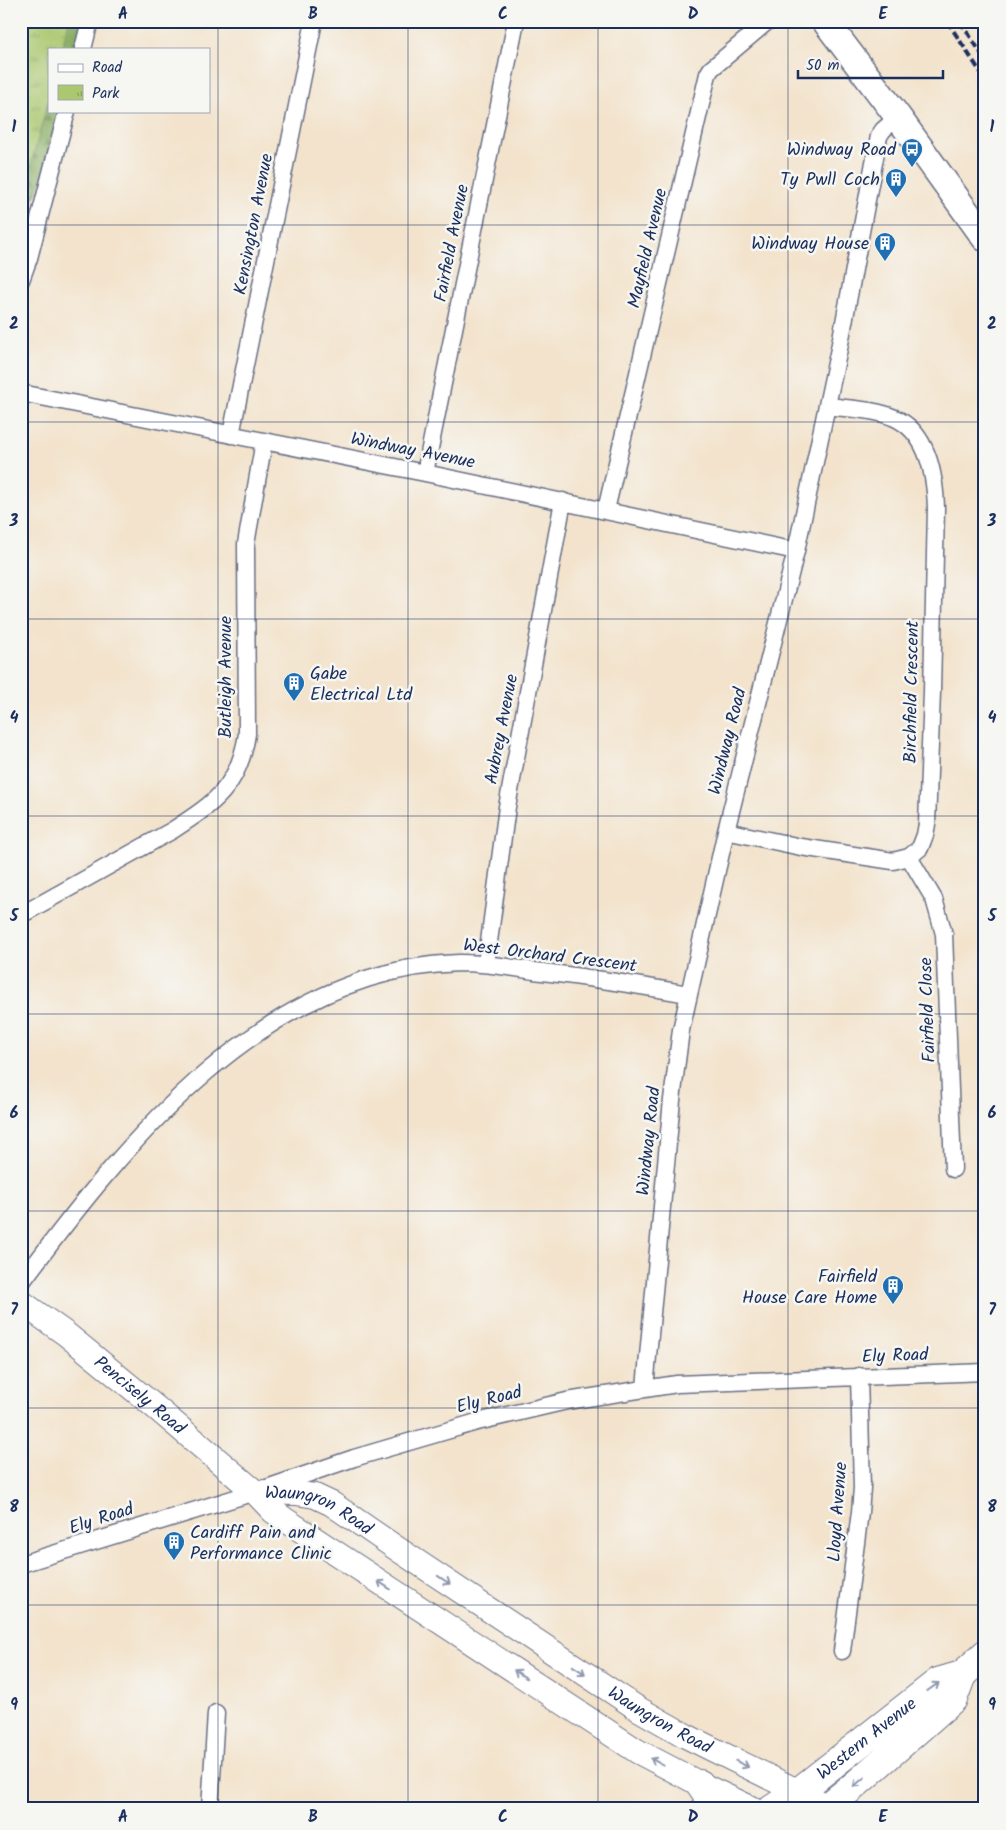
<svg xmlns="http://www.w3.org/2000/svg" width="1006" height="1830" font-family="Kalam,sans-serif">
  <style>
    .forest { fill: url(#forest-firs); stroke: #526e60 }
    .park { fill: url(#park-tufts); stroke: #637c66 }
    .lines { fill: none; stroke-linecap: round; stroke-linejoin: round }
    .street-casing { stroke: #676e84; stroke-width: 19 }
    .secondary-casing { stroke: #676e84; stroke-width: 26 }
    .primary-casing { stroke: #676e84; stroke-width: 29 }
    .highway-casing { stroke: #676e84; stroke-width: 30 }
    .street { stroke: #fff; stroke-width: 16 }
    .secondary { stroke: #fff; stroke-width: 24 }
    .primary { stroke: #fff; stroke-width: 26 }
    .highway { stroke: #fff; stroke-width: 28 }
    .rail { stroke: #1b2f5e; stroke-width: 4; stroke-dasharray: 8 4; stroke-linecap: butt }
    .oneway { stroke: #8d97ae }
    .grid { fill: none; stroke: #1b2f5e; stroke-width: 1; stroke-opacity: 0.55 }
    .labels { text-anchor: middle; stroke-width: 5; stroke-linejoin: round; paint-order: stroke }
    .poi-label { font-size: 18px; fill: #1b2f5e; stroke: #f6f6f2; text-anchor: end }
    .street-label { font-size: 18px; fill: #1b2f5e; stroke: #f6f6f2 }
    .neatline { fill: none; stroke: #1b2f5e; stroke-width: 2 }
    .grid-label { font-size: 16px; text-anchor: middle; font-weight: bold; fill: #1b2f5e }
  </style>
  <defs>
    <pattern id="forest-firs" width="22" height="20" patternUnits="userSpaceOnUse" patternTransform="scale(1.25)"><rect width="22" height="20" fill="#88ac62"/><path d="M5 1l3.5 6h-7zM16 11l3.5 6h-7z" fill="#6e8c54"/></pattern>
    <pattern id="park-tufts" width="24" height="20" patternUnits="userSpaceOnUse" patternTransform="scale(1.25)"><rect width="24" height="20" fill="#abc86f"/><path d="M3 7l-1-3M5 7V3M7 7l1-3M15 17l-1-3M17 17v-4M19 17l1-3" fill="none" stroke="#8aa35e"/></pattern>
  </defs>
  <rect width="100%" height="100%" fill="#f6f6f2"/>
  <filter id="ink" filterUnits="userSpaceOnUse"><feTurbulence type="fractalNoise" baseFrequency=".02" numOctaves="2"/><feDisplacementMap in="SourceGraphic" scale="10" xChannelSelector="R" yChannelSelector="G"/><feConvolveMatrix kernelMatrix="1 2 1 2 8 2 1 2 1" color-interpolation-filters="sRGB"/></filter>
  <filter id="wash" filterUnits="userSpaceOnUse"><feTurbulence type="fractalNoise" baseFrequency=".0096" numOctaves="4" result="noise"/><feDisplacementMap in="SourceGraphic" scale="20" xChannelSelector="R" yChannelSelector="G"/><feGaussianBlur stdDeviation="1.12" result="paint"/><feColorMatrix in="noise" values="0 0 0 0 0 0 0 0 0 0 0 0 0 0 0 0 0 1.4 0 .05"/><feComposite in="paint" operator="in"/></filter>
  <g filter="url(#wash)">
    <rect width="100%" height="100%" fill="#f3e3cc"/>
    <!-- forest -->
    <path class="forest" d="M21,21H82L75,49H49V111H58C56,149 42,188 21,220Z"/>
    <!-- park -->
    <path class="park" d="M21,21H69L62,49H49V98L21,202Z"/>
  </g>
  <g filter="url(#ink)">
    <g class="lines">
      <!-- street casing -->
      <g class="street-casing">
        <path id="street" d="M83,49L90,21
          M21,280L29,258L67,111
          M21,393L425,473L796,551
          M231,435L314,21
          M425,473L516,21
          M606,510L708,74L711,69L768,21
          M726,831L801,847L893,861L909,857L920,848L925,835L927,824L932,692L936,508C935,476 928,433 895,418C875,409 849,409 827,406
          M909,857L934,899L944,934L953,1169
          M21,915L173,830C215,803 239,786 247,734L246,544L264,441
          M486,964L507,807L563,501
          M21,1283C127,1140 265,969 459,963C484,963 510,967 534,971C586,977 637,985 688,994
          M645,1388L672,1100L681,1030L726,831L796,551L839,349L879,136L883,130L898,117
          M21,1564L255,1492L354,1458L477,1422L567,1401L677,1384L985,1372
          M842,1651L860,1512L862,1488L859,1376
          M210,1809L216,1713"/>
      </g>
      <!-- secondary casing -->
      <g class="secondary-casing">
        <g id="secondary">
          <path id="s1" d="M21,1302L66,1334L154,1406L255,1492L273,1511L284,1519L637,1751L700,1784L753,1809"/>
          <path id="s2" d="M255,1492L296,1493L315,1496L332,1504L399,1550L637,1708L686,1736L833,1809"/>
        </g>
      </g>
      <!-- primary casing -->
      <g class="primary-casing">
        <path id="primary" d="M825,21L898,117L985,238"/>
      </g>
      <!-- highway casing -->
      <g class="highway-casing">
        <g id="highway">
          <path d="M700,1784L707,1794L709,1809"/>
          <path id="s3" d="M772,1809L798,1792L938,1682L962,1675L985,1654"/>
          <path d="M825,1809L855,1785L953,1699L962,1675"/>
        </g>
      </g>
      <!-- street -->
      <use href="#street" class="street"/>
      <!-- secondary -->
      <use href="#secondary" class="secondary"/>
      <!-- primary -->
      <use href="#primary" class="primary"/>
      <!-- highway -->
      <use href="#highway" class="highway"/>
      <!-- rail -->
      <path class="rail" d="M947,21L985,79
        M960,21L985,59"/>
    </g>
    <!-- one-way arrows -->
    <defs><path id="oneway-shaft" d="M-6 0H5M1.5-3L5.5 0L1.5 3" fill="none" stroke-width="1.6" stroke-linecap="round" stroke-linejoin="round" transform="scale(1.25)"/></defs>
    <g class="oneway">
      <use href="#oneway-shaft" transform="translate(444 1580) rotate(34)"/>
      <use href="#oneway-shaft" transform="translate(384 1585) rotate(-147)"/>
      <use href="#oneway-shaft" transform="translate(579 1670) rotate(33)"/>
      <use href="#oneway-shaft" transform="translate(520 1674) rotate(-147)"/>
      <use href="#oneway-shaft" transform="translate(933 1687) rotate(-35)"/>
      <use href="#oneway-shaft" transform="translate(657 1762) rotate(-151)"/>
      <use href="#oneway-shaft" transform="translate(742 1764) rotate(26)"/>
      <use href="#oneway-shaft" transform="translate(859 1782) rotate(140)"/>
    </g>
  </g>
  <!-- grid -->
  <path class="grid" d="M218,21V1809M408,21V1809M598,21V1809M788,21V1809M21,225H985M21,422H985M21,619H985M21,816H985M21,1014H985M21,1211H985M21,1408H985M21,1605H985"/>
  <!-- icons -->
  <defs>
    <g id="bus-pin" transform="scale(1.125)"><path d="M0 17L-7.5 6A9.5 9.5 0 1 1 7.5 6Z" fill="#1f6fb2" stroke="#f6f6f2"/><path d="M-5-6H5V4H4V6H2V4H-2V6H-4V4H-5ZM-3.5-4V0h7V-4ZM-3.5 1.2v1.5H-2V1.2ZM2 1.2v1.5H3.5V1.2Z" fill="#fff"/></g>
    <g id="building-pin" transform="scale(1.125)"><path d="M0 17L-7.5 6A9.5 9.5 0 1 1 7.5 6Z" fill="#1f6fb2" stroke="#f6f6f2"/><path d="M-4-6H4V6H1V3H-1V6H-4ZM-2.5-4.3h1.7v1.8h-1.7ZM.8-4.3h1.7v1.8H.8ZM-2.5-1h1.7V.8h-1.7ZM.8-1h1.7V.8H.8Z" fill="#fff"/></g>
  </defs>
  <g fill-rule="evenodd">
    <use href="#bus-pin" x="912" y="149"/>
    <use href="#building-pin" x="896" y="179"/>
    <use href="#building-pin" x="885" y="243"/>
    <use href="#building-pin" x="294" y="683"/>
    <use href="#building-pin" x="893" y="1286"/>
    <use href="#building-pin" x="174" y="1542"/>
  </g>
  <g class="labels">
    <!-- poi labels -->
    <g class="poi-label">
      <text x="896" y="155">Windway Road</text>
      <text x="880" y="185">Ty Pwll Coch</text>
      <text x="869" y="249">Windway House</text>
      <text x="310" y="679" text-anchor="start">Gabe<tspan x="310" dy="21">Electrical Ltd</tspan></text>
      <text x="877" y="1282">Fairfield<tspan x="877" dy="21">House Care Home</tspan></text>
      <text x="190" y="1538" text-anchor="start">Cardiff Pain and<tspan x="190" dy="21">Performance Clinic</tspan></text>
    </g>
    <!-- street labels -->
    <g class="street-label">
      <text transform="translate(253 224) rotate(-79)" y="6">Kensington Avenue</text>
      <text transform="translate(451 243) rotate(-79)" y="6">Fairfield Avenue</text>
      <text transform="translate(647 248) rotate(-77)" y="6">Mayfield Avenue</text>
      <text transform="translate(413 450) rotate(11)" y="6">Windway Avenue</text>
      <text transform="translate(225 677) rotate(-90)" y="6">Butleigh Avenue</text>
      <text transform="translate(911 692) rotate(-89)" y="6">Birchfield Crescent</text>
      <text transform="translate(501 729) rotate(-79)" y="6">Aubrey Avenue</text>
      <text transform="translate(727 741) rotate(-76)" y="6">Windway Road</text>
      <text transform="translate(550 955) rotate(7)" y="6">West Orchard Crescent</text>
      <text transform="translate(927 1010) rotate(-92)" y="6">Fairfield Close</text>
      <text transform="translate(648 1141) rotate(-84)" y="6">Windway Road</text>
      <text transform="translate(895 1355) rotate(-2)" y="6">Ely Road</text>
      <text dy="6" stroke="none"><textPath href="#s1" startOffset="151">Pencisely Road</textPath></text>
      <text transform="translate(489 1399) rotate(-14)" y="6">Ely Road</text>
      <text transform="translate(837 1512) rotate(-86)" y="6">Lloyd Avenue</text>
      <text dy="6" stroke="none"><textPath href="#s2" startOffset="68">Waungron Road</textPath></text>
      <text transform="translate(101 1518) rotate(-18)" y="6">Ely Road</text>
      <text dy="6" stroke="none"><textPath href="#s2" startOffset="472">Waungron Road</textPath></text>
      <text dy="6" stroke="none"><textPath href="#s3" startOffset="118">Western Avenue</textPath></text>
    </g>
  </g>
  <!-- margin -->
  <rect width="1006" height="1830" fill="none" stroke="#f6f6f2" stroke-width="55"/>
  <!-- legend -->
  <rect x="48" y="48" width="162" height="65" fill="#f6f6f2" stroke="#9ea6b7"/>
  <rect x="58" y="64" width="25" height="8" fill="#ffffff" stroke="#9ea6b7"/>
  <text x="92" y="72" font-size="15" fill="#1b2f5e">Road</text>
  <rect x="58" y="85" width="25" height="15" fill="url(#park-tufts)" stroke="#9ea6b7"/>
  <text x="92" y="98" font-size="15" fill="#1b2f5e">Park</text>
  <!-- scale -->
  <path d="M798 70v8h145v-8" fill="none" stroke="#1b2f5e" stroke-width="2.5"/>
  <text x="806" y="70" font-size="15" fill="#1b2f5e" stroke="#f6f6f2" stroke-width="4" paint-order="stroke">50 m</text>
  <rect x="28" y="28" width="950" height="1774" class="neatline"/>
  <g class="grid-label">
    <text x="123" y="19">A</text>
    <text x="313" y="19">B</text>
    <text x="503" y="19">C</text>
    <text x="693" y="19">D</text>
    <text x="883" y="19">E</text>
    <text x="14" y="132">1</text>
    <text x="992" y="132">1</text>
    <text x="14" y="329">2</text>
    <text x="992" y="329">2</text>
    <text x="14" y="526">3</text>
    <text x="992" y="526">3</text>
    <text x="14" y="723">4</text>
    <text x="992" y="723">4</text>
    <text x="14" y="921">5</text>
    <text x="992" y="921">5</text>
    <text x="14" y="1118">6</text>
    <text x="992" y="1118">6</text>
    <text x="14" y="1315">7</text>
    <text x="992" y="1315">7</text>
    <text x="14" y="1512">8</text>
    <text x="992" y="1512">8</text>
    <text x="14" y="1710">9</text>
    <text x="992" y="1710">9</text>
    <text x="123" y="1822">A</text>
    <text x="313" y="1822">B</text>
    <text x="503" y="1822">C</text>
    <text x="693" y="1822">D</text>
    <text x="883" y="1822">E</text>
  </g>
</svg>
